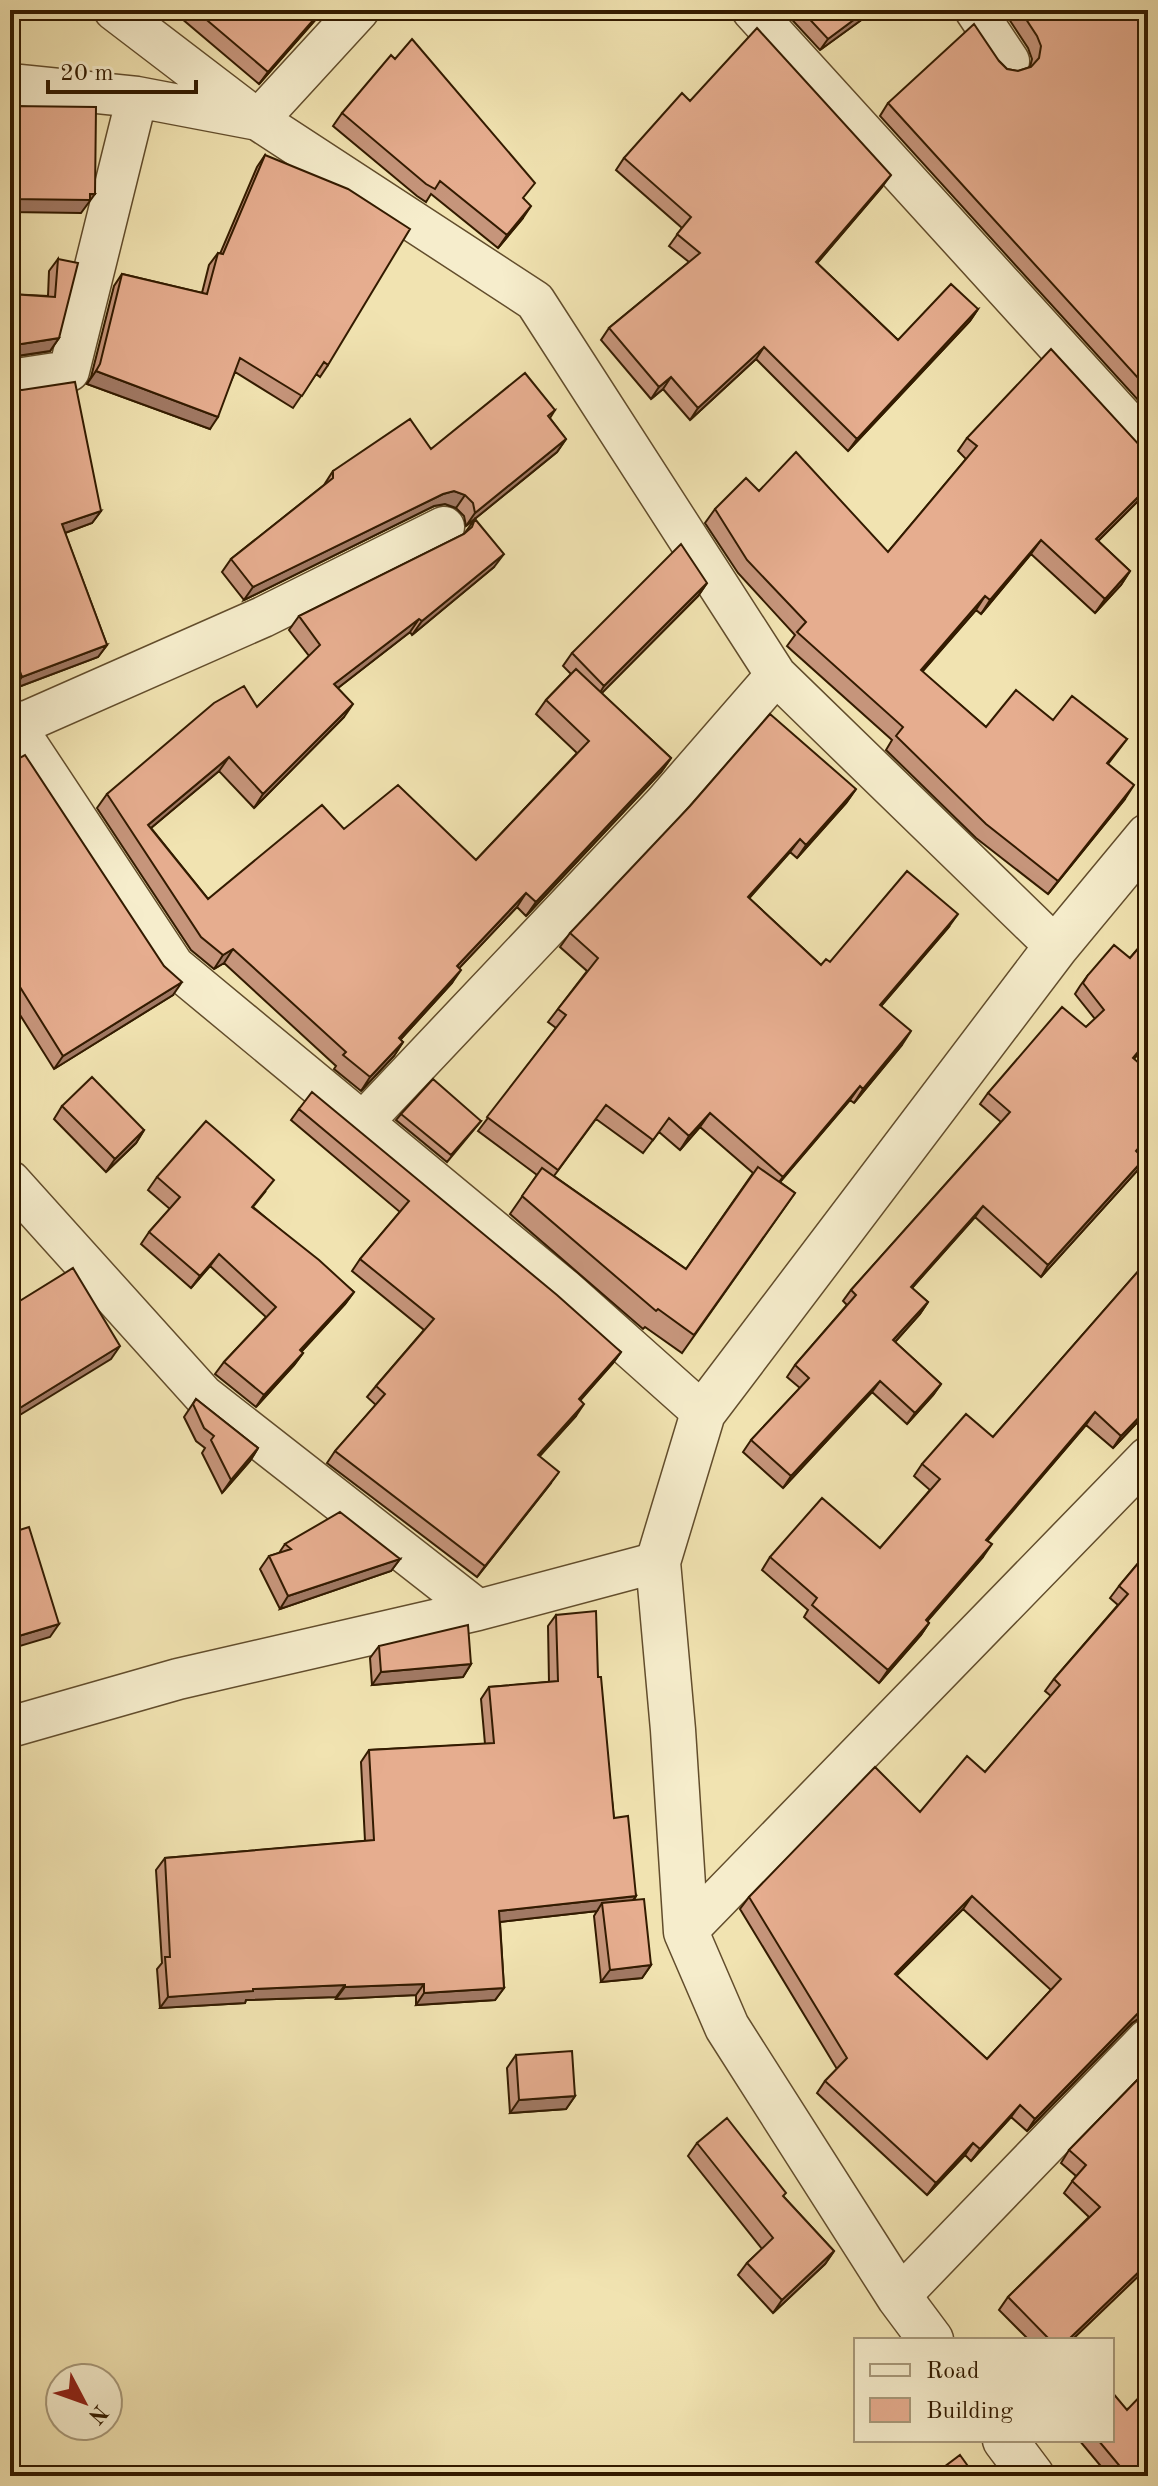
<svg xmlns="http://www.w3.org/2000/svg" width="1158" height="2486" font-family="'Old Standard TT',serif">
  <style>
    .lines { fill: none; stroke-linecap: round; stroke-linejoin: round }
    .minor-casing { stroke: #624d2c; stroke-width: 43 }
    .tertiary-casing { stroke: #624d2c; stroke-width: 47 }
    .minor { stroke: #f6edcc; stroke-width: 40 }
    .tertiary { stroke: #f6edcc; stroke-width: 44 }
    .wall { fill: #c6957b; stroke: #331b00; stroke-width: 2; fill-rule: evenodd }
    .shaded-wall { fill: #a17964; stroke: #331b00; stroke-width: 2 }
    .building { fill: #e6ad8f; stroke: #331b00; stroke-width: 2; fill-rule: evenodd }
  </style>
  <rect width="100%" height="100%" fill="#f1e3b1"/>
  <filter id="stains"><feTurbulence type="fractalNoise" baseFrequency=".0025" numOctaves="4"/><feColorMatrix values="0 0 0 0 .2 0 0 0 0 .09 0 0 0 0 .02 0 0 0 .5 -.17"/></filter>
  <radialGradient id="worn" r=".72"><stop offset=".6" stop-color="#630" stop-opacity="0"/><stop offset="1" stop-color="#630" stop-opacity=".3"/></radialGradient>
  <g class="lines">
    <!-- minor casing -->
    <g class="minor-casing">
      <path id="minor" d="M114,10L258,120L359,10
        M752,10L1148,445
        M975,10L1009,61
        M10,84L137,97L258,120L535,301L776,675L1056,947
        M10,380L69,371L137,97
        M10,718L174,966L564,1289L703,1413
        M16,726L263,617L444,527
        M363,1122L663,805L776,675
        M10,1181L203,1395L478,1610
        M10,1727L178,1679L478,1610L658,1562
        M686,1932L1148,1457
        M899,2297L1148,2039"/>
    </g>
    <!-- tertiary casing -->
    <g class="tertiary-casing">
      <path id="tertiary" d="M931,2340L899,2297L727,2027L686,1932L673,1730L658,1562L703,1413L1056,947L1148,836
        M1005,2440L1032,2476"/>
    </g>
    <!-- minor -->
    <use href="#minor" class="minor"/>
    <!-- tertiary -->
    <use href="#tertiary" class="tertiary"/>
  </g>
  <!-- wall -->
  <path class="wall" d="M162,10H324L259,84L175,13L172,17Z
    M783,10H875L820,50Z
    M1003,10H1148V411L880,116L888,103L999,61L1007,69L1018,71L1030,67L1032,59L1028,48Z
    M690,101L882,187L817,263L898,340L978,309L970,321L848,451L756,359L690,420L663,389L651,399L601,340L609,328L689,262L669,246L682,228L616,170L624,158Z
    M342,113L524,199L523,218L498,248L431,194L426,202L417,196L333,126Z
    M265,155L328,365L320,377L316,374L293,408L235,372L210,429L87,384L91,377L114,286L122,274L202,293L209,265L218,253L220,254L257,167Z
    M58,259L59,338L50,351L10,357V294L48,296L49,271Z
    M10,389L101,511L92,523L65,533L107,645L98,657L13,689L10,680Z
    M555,410L550,418L566,439L557,452L466,526L464,516L456,508L445,504L434,506L244,600L222,572L231,559L324,485L333,471L431,449Z
    M967,438L1141,447L1148,450V491L1098,541L1130,571L1121,585L1095,613L1031,554L981,614L976,610L922,672L986,727L1053,720L1127,739L1108,764L1125,799L1048,894L976,838L886,750L892,740L787,646L795,635L738,573L705,523L715,509L759,491L888,552L966,459L958,451Z
    M475,519L494,567L412,635L410,632L338,688L344,717L254,808L219,771L151,828L208,899L344,829L476,860L577,753L536,714L546,700L571,674L563,666L572,653L707,583L698,596L601,693L671,758L661,772L526,916L517,907L459,968L452,983L400,1040L403,1042L394,1056L361,1091L334,1069L336,1066L224,963L214,969L191,950L97,808L107,794L257,707L309,656L289,630L299,616L464,534Z
    M10,763L173,995L54,1069L10,999Z
    M856,789L846,803L797,858L790,852L749,898L821,965L948,928L881,1006L902,1045L854,1103L850,1100L780,1182L795,1193L682,1353L645,1327L643,1329L510,1214L537,1175L478,1131L556,1028L548,1022L587,971L560,947L570,933ZM596,1119L643,1153L659,1132L680,1150L700,1127L753,1173L686,1269L554,1176Z
    M1148,937V1042L1134,1059L1137,1152L1144,1159L1137,1171L1041,1277L975,1217L912,1288L928,1302L920,1314L895,1342L941,1384L933,1395L907,1424L872,1392L783,1488L743,1452L751,1440L800,1388L787,1377L795,1365L847,1305L843,1301L851,1290L1001,1122L980,1104L988,1093L1086,1027L1095,1019L1075,994L1080,986L1088,975L1130,958Z
    M62,1106L144,1130L136,1143L106,1172L54,1119Z
    M299,1109L621,1352L613,1363L580,1400L576,1416L539,1456L551,1483L477,1577L327,1463L335,1451L376,1405L367,1397L376,1386L424,1330L352,1271L360,1259L400,1212L291,1120Z
    M401,1114L481,1121L447,1162L396,1120Z
    M157,1177L265,1192L253,1207L354,1292L345,1304L301,1352L303,1353L294,1365L256,1407L215,1374L224,1362L266,1317L210,1266L191,1288L141,1244L149,1232L170,1209L148,1190Z
    M1148,1260V1411L1113,1448L1086,1425L987,1540L983,1557L927,1621L929,1623L921,1635L879,1683L804,1617L808,1610L762,1570L770,1557L880,1548L930,1490L914,1476L922,1464L993,1437Z
    M196,1399L258,1448L250,1461L222,1493L202,1453L205,1448L196,1441L184,1417Z
    M285,1544L400,1559L391,1571L280,1609L260,1569L269,1556L279,1553Z
    M1145,1555L1141,2017L1132,2023L1027,2131L1011,2117L971,2161L965,2155L927,2195L817,2093L825,2081L837,2069L740,1909L749,1897L920,1812L985,1772L1051,1696L1045,1691L1054,1679L1118,1605L1110,1598L1119,1586ZM963,1909L1051,1990L987,2059L896,1976Z
    M556,1615L598,1677L614,1818L636,1896L634,1900L651,1965L642,1978L601,1982L594,1916L597,1911L500,1922L504,1988L495,2000L416,2005V1995L336,1999V1997L246,2000L245,2003L160,2008L157,1969L162,1963L156,1870L165,1858L365,1841L361,1762L369,1750L485,1744L481,1699L489,1687L549,1682L548,1626Z
    M379,1646L471,1664L463,1677L372,1685L370,1658Z
    M516,2055L575,2096L566,2109L510,2113L507,2068Z
    M1148,2069L1072,2340H1029L999,2310L1008,2297L1089,2217L1064,2193L1076,2176L1061,2163L1069,2150Z
    M697,2143L784,2197L834,2251L825,2264L773,2313L738,2275L747,2263L762,2249L688,2156Z
    M1127,2410L1148,2476H1109L1079,2440H1112Z"/>
  <!-- shaded-wall -->
  <path class="shaded-wall" d="M322,10H324L259,84L268,72Z
    M867,10H875L820,50L828,39Z
    M891,175L882,187L808,274L816,262Z
    M95,194L81,213L10,212V199Z
    M531,206L523,218L498,248L507,235Z
    M978,309L970,321L848,451L857,439Z
    M59,338L50,351L10,357V347L15,345Z
    M764,347L756,359L690,420L698,408Z
    M96,371L218,417L210,429L87,384Z
    M671,377L663,389L651,399L659,387Z
    M566,439L557,452L466,526L475,513Z
    M1148,487V491L1086,553L1096,539Z
    M454,491L465,495L456,508L445,504L434,506L244,600L253,587L443,494Z
    M101,511L92,523L54,537L62,524Z
    M1041,540L1031,554L981,614L990,600Z
    M504,554L494,567L412,635L422,621Z
    M1130,571L1121,585L1095,613L1105,599Z
    M707,583L698,596L596,699L604,686Z
    M985,596L976,610L911,684L921,670Z
    M419,619L410,632L325,698L334,684Z
    M107,645L98,657L13,689L22,677Z
    M353,704L344,717L254,808L263,794Z
    M229,757L219,771L139,838L148,825Z
    M671,758L661,772L526,916L536,902Z
    M1134,785L1125,799L1048,894L1058,881Z
    M856,789L846,803L797,858L806,845Z
    M800,839L790,852L738,911L748,897Z
    M526,893L517,907L448,980L457,966Z
    M958,914L948,928L870,1019L880,1005Z
    M233,949L224,963L214,969L223,955Z
    M461,970L452,983L389,1052L399,1038Z
    M182,982L173,995L54,1069L63,1056Z
    M911,1031L902,1045L854,1103L863,1089Z
    M403,1042L394,1056L361,1091L370,1077Z
    M860,1086L850,1100L773,1190L783,1177Z
    M710,1113L700,1127L680,1150L689,1136Z
    M144,1130L136,1143L106,1172L115,1159Z
    M1144,1159L1137,1171L1041,1277L1048,1265Z
    M983,1206L975,1217L903,1298L911,1287Z
    M219,1254L210,1266L191,1288L200,1276Z
    M354,1292L345,1304L291,1363L300,1350Z
    M928,1302L920,1314L886,1352L893,1340Z
    M120,1346L111,1359L10,1421V1414Z
    M621,1352L613,1363L571,1411L579,1399Z
    M303,1353L294,1365L256,1407L264,1395Z
    M880,1381L872,1392L783,1488L791,1476Z
    M941,1384L933,1395L907,1424L915,1413Z
    M584,1404L576,1416L530,1467L538,1455Z
    M1148,1408V1411L1113,1448L1121,1436Z
    M1095,1412L1086,1425L978,1552L986,1540Z
    M258,1448L250,1461L222,1493L231,1480Z
    M559,1472L551,1483L477,1577L485,1566Z
    M992,1544L983,1557L918,1632L926,1620Z
    M400,1559L391,1571L280,1609L288,1596Z
    M929,1623L921,1635L879,1683L888,1670Z
    M59,1624L50,1637L10,1649V1641L12,1638Z
    M471,1664L463,1677L372,1685L381,1672Z
    M636,1896L628,1907L602,1903L597,1911L491,1923L499,1911Z
    M972,1896L963,1909L886,1986L895,1974Z
    M651,1965L642,1978L601,1982L610,1970Z
    M424,1984L416,1995L336,1999L345,1987Z
    M345,1985L336,1997L246,2000L245,2003L160,2008L168,1997L253,1989Z
    M504,1988L495,2000L416,2005L424,1993Z
    M1148,2006V2017H1141L1132,2023L1027,2131L1035,2119L1141,2010Z
    M575,2096L566,2109L510,2113L519,2100Z
    M1020,2105L1011,2117L971,2161L980,2149Z
    M973,2143L965,2155L927,2195L936,2183Z
    M834,2251L825,2264L773,2313L782,2300Z
    M1148,2263V2267L1072,2340H1068Z"/>
  <!-- building -->
  <path class="building" d="M10,10H17L10,31Z
    M195,10H322L268,72Z
    M801,10H867L828,39Z
    M1020,10H1148V389L888,103L974,24L999,61L1007,69L1018,71L1031,67L1039,58L1041,46L1037,36Z
    M757,28L891,175L816,262L898,340L951,284L978,309L857,439L764,347L698,408L671,377L659,387L609,328L700,253L677,234L691,217L624,158L682,93L690,101Z
    M412,39L535,183L523,198L531,206L507,235L440,181L435,189L426,184L342,113L391,55L395,59Z
    M10,106L96,107L95,194H90V200L10,199Z
    M265,155L348,189L410,229L328,365L324,362L302,396L240,358L218,417L96,371L100,364L122,274L207,294L218,253L223,254Z
    M58,259L78,263L59,338L15,345L10,347V294L55,297Z
    M1051,349L1141,447L1148,450V487L1096,539L1130,571L1105,599L1041,540L990,600L985,596L921,670L986,727L1016,690L1053,720L1072,696L1127,739L1107,763L1134,785L1058,881L986,824L896,736L903,727L797,632L806,622L747,560L715,509L746,478L759,491L796,452L888,552L977,446L967,438Z
    M525,373L555,410L548,416L566,439L475,513L473,503L465,495L454,491L443,494L253,587L231,559L333,478V471L410,419L431,449Z
    M75,382L101,511L62,524L107,645L22,677L10,644V389L22,390Z
    M475,519L504,554L422,621L419,619L334,684L353,704L263,794L229,757L148,825L208,899L322,805L344,829L398,785L476,860L589,741L546,700L576,669L671,758L536,902L526,893L457,966L461,970L399,1038L403,1042L370,1077L343,1055L346,1052L233,949L223,955L201,937L107,794L214,703L244,686L257,707L320,645L299,616L464,534L472,527Z
    M681,544L707,583L604,686L572,653Z
    M770,714L856,789L806,845L800,839L748,897L821,965L826,959L830,962L907,871L958,914L880,1005L911,1031L863,1089L860,1086L783,1177L710,1113L689,1136L669,1118L653,1140L606,1105L558,1170L487,1117L566,1015L558,1009L598,958L570,933L690,806Z
    M25,755L164,966L182,982L63,1056L10,971V763Z
    M1148,937V1040L1133,1058L1148,1071V1137L1136,1151L1144,1159L1048,1265L983,1206L911,1287L928,1302L893,1340L941,1384L915,1413L880,1381L791,1476L751,1440L809,1378L795,1365L856,1295L851,1290L1010,1112L988,1093L1062,1007L1086,1027L1104,1010L1083,983L1088,975L1114,945L1130,958Z
    M92,1077L144,1130L115,1159L62,1106Z
    M433,1079L481,1121L451,1155L401,1114Z
    M312,1092L557,1295L621,1352L579,1399L584,1404L538,1455L559,1472L485,1566L335,1451L385,1394L376,1386L434,1319L360,1259L409,1201L299,1109Z
    M206,1121L274,1180L252,1207L319,1260L354,1292L300,1350L303,1353L264,1395L224,1362L276,1307L219,1254L200,1276L149,1232L180,1197L157,1177Z
    M758,1167L795,1193L694,1335L658,1309L656,1311L522,1196L542,1168L686,1269Z
    M1148,1260V1408L1121,1436L1095,1412L986,1540L992,1544L926,1620L929,1623L888,1670L812,1605L817,1598L770,1557L822,1498L880,1548L940,1479L922,1464L966,1414L993,1437Z
    M73,1268L120,1346L10,1414V1307Z
    M196,1399L258,1448L231,1480L211,1440L214,1436L204,1428L193,1404Z
    M340,1512L400,1559L288,1596L269,1556L291,1549L285,1544Z
    M29,1527L59,1624L12,1638L10,1631V1533Z
    M1145,1555L1148,1558V2006L1141,2010L1035,2119L1020,2105L980,2149L973,2143L936,2183L825,2081L847,2058L749,1897L875,1767L920,1812L967,1756L985,1772L1060,1685L1054,1679L1128,1594L1119,1586ZM972,1896L1061,1979L987,2059L895,1974Z
    M596,1611L598,1677H601L614,1818L628,1816L636,1896L499,1911L504,1988L424,1993V1984L345,1987V1985L253,1989V1991L168,1997L165,1957H170L165,1858L374,1840L369,1750L494,1743L489,1687L558,1681L556,1615Z
    M468,1625L471,1664L381,1672L379,1646Z
    M644,1899L651,1965L610,1970L602,1903Z
    M572,2051L575,2096L519,2100L516,2055Z
    M1148,2069V2263L1068,2340H1050L1008,2297L1100,2207L1072,2181L1086,2165L1069,2150Z
    M727,2118L786,2193L783,2196L834,2251L782,2300L747,2263L773,2238L697,2143Z
    M1148,2388V2476H1128L1098,2440H1112V2392L1127,2410Z
    M960,2455L975,2476H932Z"/>
  <!-- margin -->
  <rect width="1158" height="2486" fill="none" stroke="#f1e3b1" stroke-width="40"/>
  <rect x="12" y="12" width="1134" height="2462" fill="none" stroke="#331b00" stroke-width="4"/>
  <rect x="20" y="20" width="1118" height="2446" fill="none" stroke="#331b00" stroke-width="2"/>
  <!-- legend -->
  <rect x="854" y="2338" width="260" height="104" fill="#f6edcc" stroke="#a8997a" stroke-width="2"/>
  <rect x="870" y="2364" width="40" height="12" fill="#f6edcc" stroke="#a8997a" stroke-width="2"/>
  <text x="926" y="2378" font-size="24" fill="#331b00">Road</text>
  <rect x="870" y="2398" width="40" height="24" fill="#e6ad8f" stroke="#a8997a" stroke-width="2"/>
  <text x="926" y="2418" font-size="24" fill="#331b00">Building</text>
  <!-- north arrow -->
  <g transform="translate(84 2402) rotate(131)"><circle r="38" fill="#f6edcc" stroke="#a8997a" stroke-width="2"/>
  <path d="M0-6L14 30L0 20L-14 30Z" fill="#8f2418"/>
  <text y="-12" font-size="22" font-weight="bold" text-anchor="middle" fill="#331b00">N</text>
  </g>
  <!-- scale -->
  <path d="M48 80v12h148v-12" fill="none" stroke="#331b00" stroke-width="4"/>
  <text x="60" y="80" font-size="24" fill="#331b00" stroke="#f6edcc" stroke-width="6" paint-order="stroke">20 m</text>
  <rect width="100%" height="100%" filter="url(#stains)"/>
  <rect width="100%" height="100%" fill="url(#worn)"/>
</svg>
